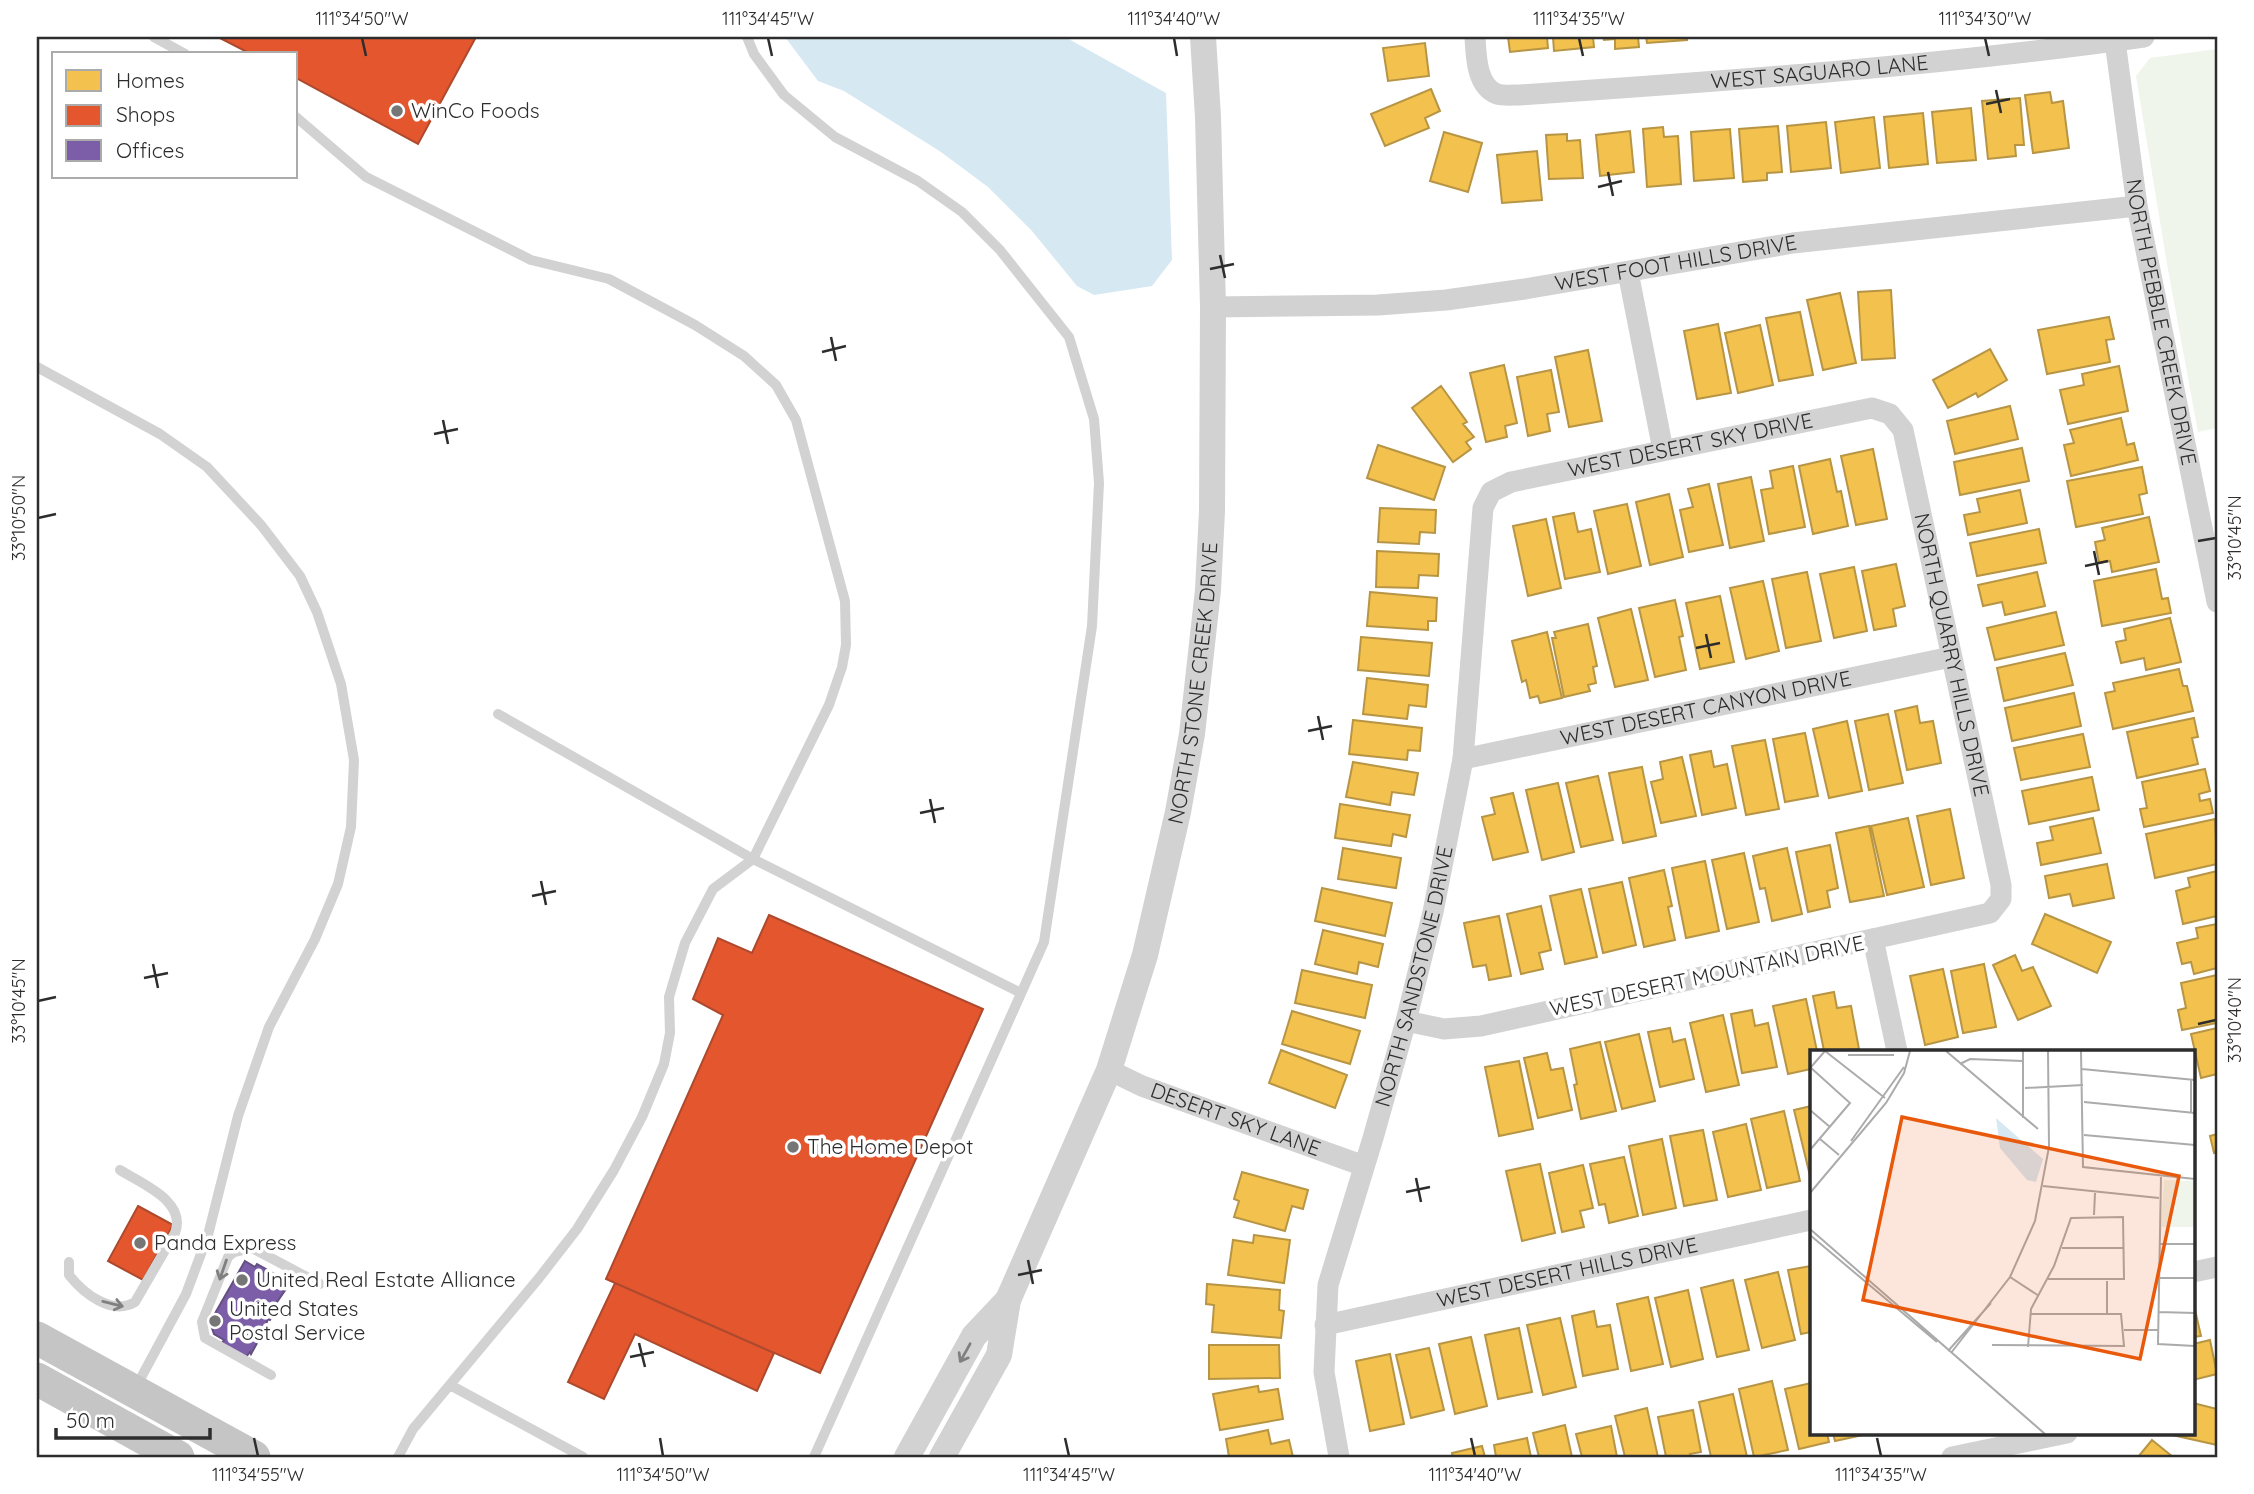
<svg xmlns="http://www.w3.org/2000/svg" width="2254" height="1494" font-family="Quicksand,sans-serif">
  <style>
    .green { fill: #f0f5eb }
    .water { fill: #d6e8f2 }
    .homes { fill: #f2c14e; stroke: #b79544; stroke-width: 2 }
    .shops { fill: #e4572e; stroke: #ad4a2e; stroke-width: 2 }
    .offices { fill: #7b5ea7; stroke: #644f82; stroke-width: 2 }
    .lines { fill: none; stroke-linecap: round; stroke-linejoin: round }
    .service { stroke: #d2d2d2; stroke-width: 10 }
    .minor { stroke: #d2d2d2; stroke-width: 21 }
    .tertiary { stroke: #d2d2d2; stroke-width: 26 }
    .primary { stroke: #c5c5c5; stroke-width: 33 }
    .oneway { stroke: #808080 }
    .ticks { fill: none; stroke: #2d2d2d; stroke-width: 2.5 }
    .poi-dot { fill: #767676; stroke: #fff; stroke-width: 2.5 }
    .labels { text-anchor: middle; stroke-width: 7; stroke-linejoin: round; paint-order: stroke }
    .street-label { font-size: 21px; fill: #2d2d2d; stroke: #fff }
    .poi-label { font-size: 21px; fill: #2d2d2d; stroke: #fff; text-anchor: start }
    .inset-road { fill: none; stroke: #ababab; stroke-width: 2 }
    .view { fill: #e8590c; fill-opacity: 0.15; stroke: #e8590c; stroke-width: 3.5 }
    .inset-edge { fill: none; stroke: #2d2d2d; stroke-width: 3.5 }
    .neatline { fill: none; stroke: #2d2d2d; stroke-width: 2.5 }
    .ticks-label { font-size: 18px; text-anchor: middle; fill: #2d2d2d }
  </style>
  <rect width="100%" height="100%" fill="#fff"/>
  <!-- green -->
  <path class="green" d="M2217,49V428L2198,432L2167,264L2136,76L2150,58Z"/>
  <!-- water -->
  <path class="water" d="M785,37H1065L1166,93L1172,260L1152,286L1094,295L1077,286L1032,231L988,187L941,152L844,91L818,81Z"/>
  <!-- homes -->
  <path class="homes" d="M1508,37H1547L1548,48L1510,52Z
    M1553,37H1593L1594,47L1554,51Z
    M1603,37H1638L1639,47L1615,49V39L1604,40Z
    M1646,37H1687V40L1647,43Z
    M1425,43L1429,76L1388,81L1383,48Z
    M1431,89L1440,111L1425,118L1429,128L1385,146L1371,114Z
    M2050,92L2052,103L2063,101L2069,148L2033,153L2025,95Z
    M2020,98L2024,145H2015L2016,156L1988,159L1982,101Z
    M1971,108L1976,160L1937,163L1932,112Z
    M1923,113L1928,164L1889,168L1884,117Z
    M1874,117L1880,168L1841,173L1835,122Z
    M1826,122L1831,168L1791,172L1787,126Z
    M1778,126L1782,172L1767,173V180L1743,182L1739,129Z
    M1663,127L1664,137L1678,136L1681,184L1647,187L1643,129Z
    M1730,129L1734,178L1694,181L1691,132Z
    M1630,131L1634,172L1600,176L1596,135Z
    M1444,132L1482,143L1468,192L1430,181Z
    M1567,134V141L1580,140L1583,178L1549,179L1546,135Z
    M1537,151L1542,200L1502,203L1497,155Z
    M1891,290L1895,358L1862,360L1858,292Z
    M1840,293L1856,363L1823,370L1807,300Z
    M1800,312L1813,375L1779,381L1766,318Z
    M2109,317L2114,339L2106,340L2110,362L2047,374L2038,330Z
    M1718,324L1731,393L1697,399L1684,331Z
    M1760,325L1773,385L1738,393L1725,333Z
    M1990,349L2007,380L1978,397L1976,393L1948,408L1933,380Z
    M1588,350L1602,421L1569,427L1555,357Z
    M1504,365L1517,423L1505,426L1507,437L1486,442L1470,373Z
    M2119,366L2128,411L2068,424L2060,390L2084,385L2082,374Z
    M1551,370L1559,412L1547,414L1550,431L1528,436L1517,377Z
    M1441,386L1467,422L1463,424L1474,437L1466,442L1471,449L1453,462L1412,408Z
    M2010,406L2018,439L1955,454L1947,421Z
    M2121,418L2127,445L2134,443L2138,460L2071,476L2064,445L2074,443L2070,430Z
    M1378,445L1445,467L1434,500L1367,478Z
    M2022,448L2029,481L1960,495L1954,462Z
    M1873,449L1887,519L1856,525L1841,456Z
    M1830,459L1837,492L1841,491L1848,526L1813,534L1799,466Z
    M1793,466L1805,527L1769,534L1761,490L1773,488L1770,471Z
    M2142,467L2147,493L2139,495L2143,514L2076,527L2067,481Z
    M1751,477L1764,541L1730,548L1718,484Z
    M1709,484L1723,545L1689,552L1680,510L1693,507L1688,489Z
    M2020,490L2027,523L1968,535L1964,515L1980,512L1977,499Z
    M1669,494L1683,557L1650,565L1636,502Z
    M1627,504L1641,566L1608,574L1594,511Z
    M1380,508L1436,510L1435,533L1420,532L1419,544L1378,542Z
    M1574,513L1578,532L1591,529L1600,572L1565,579L1553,517Z
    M2149,517L2159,562L2112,572L2110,561L2099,563L2095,542L2105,540L2102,528Z
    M1546,519L1561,588L1528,596L1513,526Z
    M2039,529L2046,563L1977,576L1970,543Z
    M1377,551L1439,554L1438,576L1419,575L1418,588L1376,587Z
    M1896,564L1905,606L1893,609L1896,626L1874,630L1862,571Z
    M1854,567L1867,631L1834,638L1820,574Z
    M2156,569L2162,599L2168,598L2171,613L2102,626L2094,581Z
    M1807,572L1821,641L1786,648L1772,579Z
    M2037,572L2045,606L2005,615L2002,602L1983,606L1978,585Z
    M1763,581L1779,651L1746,659L1730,588Z
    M1370,592L1437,598L1436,621H1428V630L1367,626Z
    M1720,596L1734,662L1700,669L1686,603Z
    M1675,600L1683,636L1679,637L1686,670L1655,677L1639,608Z
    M1631,609L1648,680L1615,687L1598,618Z
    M2056,612L2064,645L1995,660L1987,628Z
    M2170,618L2181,662L2146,670L2144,658L2121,663L2116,642L2126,640L2124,629Z
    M1588,624L1597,666L1593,667L1596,683L1588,685L1590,691L1564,697L1552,638H1556L1554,632Z
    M1547,632L1562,698L1540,703L1538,696L1530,698L1526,680L1522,682L1512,641Z
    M1361,637L1432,643L1429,676L1358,670Z
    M2065,653L2073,685L2004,701L1997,668Z
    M2179,669L2183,686H2187L2193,711L2113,729L2105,693L2115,691L2113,683Z
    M1367,678L1428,685L1426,707L1409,705L1407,719L1363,714Z
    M2074,693L2081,726L2012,741L2005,708Z
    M1917,706L1920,723L1933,721L1941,763L1907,770L1895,711Z
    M1888,714L1903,783L1869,790L1855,721Z
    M2194,718L2198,737L2192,738L2198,764L2137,778L2127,732Z
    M1353,720L1422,728L1420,751L1408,750L1407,760L1349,754Z
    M1847,721L1862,791L1829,798L1813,729Z
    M1805,733L1818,796L1785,802L1773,739Z
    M2083,734L2090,767L2021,780L2014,748Z
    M1765,740L1779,809L1746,815L1732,746Z
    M1711,751L1714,767L1727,764L1736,808L1702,815L1690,755Z
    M1682,757L1696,816L1661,823L1651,782L1663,779L1660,762Z
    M1353,762L1418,773L1414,795L1392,792L1390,805L1346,797Z
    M1642,767L1656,836L1623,843L1609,773Z
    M2205,769L2210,791L2199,794L2200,801L2210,799L2213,813L2144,827L2140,809L2147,808L2142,782Z
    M1598,776L1613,840L1581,847L1566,783Z
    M2092,777L2099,810L2029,824L2022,791Z
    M1558,783L1574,852L1542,860L1526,790Z
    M1513,793L1528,852L1493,860L1482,817L1495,814L1491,798Z
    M1340,804L1410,815L1406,837L1393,834L1391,846L1335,838Z
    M1950,809L1964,878L1931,885L1917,816Z
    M1908,818L1924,887L1887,895L1871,826Z
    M2093,818L2101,853L2041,865L2037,843L2053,840L2050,827Z
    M2215,819L2217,864L2155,878L2146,834Z
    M1869,826L1884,896L1850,902L1836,833Z
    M1830,845L1838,888L1827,891L1830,907L1808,912L1796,852Z
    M1343,848L1401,858L1396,888L1338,879Z
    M1787,848L1802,914L1772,921L1765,888L1760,889L1753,856Z
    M1744,853L1759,922L1727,929L1712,860Z
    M1705,861L1719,931L1686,938L1672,868Z
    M2107,864L2114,898L2073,906L2070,894L2049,898L2045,876Z
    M1664,870L1672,906L1668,907L1675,940L1644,947L1629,878Z
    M2217,871V916L2183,924L2176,891L2190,887L2188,878Z
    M1622,882L1636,945L1603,953L1589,889Z
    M1322,888L1392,903L1385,936L1315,921Z
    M1581,889L1597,957L1565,964L1550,896Z
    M1541,906L1551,950L1539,953L1543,969L1521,974L1507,914Z
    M2045,914L2111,942L2097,973L2032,944Z
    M1499,916L1511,976L1489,980L1486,965L1473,967L1464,923Z
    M2217,924V968L2194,974L2191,962L2182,964L2177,943L2198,938L2196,928Z
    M1323,930L1383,944L1378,967L1359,962L1357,974L1315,964Z
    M2015,955L2022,971L2033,967L2051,1006L2018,1020L1993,965Z
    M1984,964L1996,1027L1963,1033L1951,971Z
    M1943,969L1958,1037L1925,1045L1910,976Z
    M1302,970L1372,985L1365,1018L1295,1003Z
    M2217,975V1023L2182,1030L2178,1010L2186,1008L2181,983Z
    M1834,992L1837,1008L1851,1006L1859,1049L1824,1051L1813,996Z
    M1806,999L1817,1051H1811V1069L1788,1074L1773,1006Z
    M1752,1010L1755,1026L1768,1023L1777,1067L1742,1073L1731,1014Z
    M1292,1011L1360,1031L1350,1064L1282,1044Z
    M1723,1015L1739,1085L1706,1092L1690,1023Z
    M1670,1028L1673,1042L1685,1039L1694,1079L1660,1087L1648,1032Z
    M2217,1028V1074L2201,1078L2191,1034Z
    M1639,1034L1655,1101L1622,1109L1605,1042Z
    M1600,1042L1616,1111L1581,1119L1574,1085L1577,1084L1570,1049Z
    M1281,1050L1347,1075L1335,1108L1269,1083Z
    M1547,1053L1551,1070L1563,1068L1572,1110L1538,1118L1524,1058Z
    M1519,1061L1533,1129L1499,1136L1485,1067Z
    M1811,1106V1180L1794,1110Z
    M1784,1111L1800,1181L1767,1188L1751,1119Z
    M1746,1124L1761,1190L1728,1197L1713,1132Z
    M1703,1130L1717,1200L1684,1206L1670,1136Z
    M2217,1134V1152L2214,1153L2210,1136Z
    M1662,1139L1676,1208L1643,1215L1629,1146Z
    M1624,1157L1638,1216L1609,1223L1605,1204L1599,1205L1590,1164Z
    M1540,1164L1555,1233L1522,1241L1506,1171Z
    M1583,1165L1593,1208L1580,1211L1584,1227L1562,1232L1549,1173Z
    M1242,1172L1308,1190L1303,1209L1292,1206L1285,1231L1234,1217L1239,1201L1234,1199Z
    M1254,1235L1290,1240L1284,1283L1228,1275L1233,1240L1253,1243Z
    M1811,1266V1332L1801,1334L1788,1270Z
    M1778,1272L1795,1340L1762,1348L1745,1280Z
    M1733,1280L1749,1350L1717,1357L1701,1288Z
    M1207,1284L1280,1290L1279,1310L1284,1311L1281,1338L1212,1332L1214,1305L1206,1304Z
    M1688,1290L1703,1359L1671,1367L1655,1298Z
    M1648,1297L1663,1364L1631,1371L1617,1304Z
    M2193,1301L2201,1336L2193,1337Z
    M1594,1311L1597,1327L1610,1325L1618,1369L1583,1376L1572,1316Z
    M1560,1318L1576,1387L1543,1395L1527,1325Z
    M1519,1328L1532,1392L1498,1399L1485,1335Z
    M1471,1337L1487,1406L1455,1414L1439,1344Z
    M2210,1340L2217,1374L2193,1380V1344Z
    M1209,1345H1279L1280,1378L1209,1379Z
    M1429,1348L1444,1410L1411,1418L1396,1355Z
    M1390,1354L1404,1424L1370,1431L1356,1361Z
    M1772,1381L1788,1450L1754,1457L1739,1389Z
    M1811,1383V1433H1827L1829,1442L1799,1449L1785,1389Z
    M1258,1386L1259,1392L1278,1389L1283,1419L1220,1430L1213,1394Z
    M1733,1394L1747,1457H1711L1699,1402Z
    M2193,1403L2217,1409V1445L2163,1433H2193Z
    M1647,1408L1658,1457H1625L1615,1416Z
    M1693,1410L1701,1452L1690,1454L1691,1457H1666L1658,1417Z
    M1565,1425L1572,1457H1539L1533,1433Z
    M1611,1426L1617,1457H1582L1576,1434Z
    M1268,1430L1271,1444L1289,1440L1293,1457H1229L1226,1439Z
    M1833,1433H1867L1868,1434L1835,1441Z
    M1527,1438L1531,1457H1496L1494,1445Z
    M2152,1440L2173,1457H2138Z
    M1482,1446L1485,1457H1453L1452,1453Z"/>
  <!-- shops -->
  <path class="shops" d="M218,37H476L418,144L296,78V54H251Z
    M769,915L983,1009L820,1373L606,1279L723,1015L693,999L718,938L752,953Z
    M138,1206L173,1225L143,1280L108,1261Z
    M615,1283L774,1353L757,1391L635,1334L604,1399L568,1382Z"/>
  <!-- offices -->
  <path class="offices" d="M245,1261L255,1267L257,1264L266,1269L264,1272L269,1275L271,1272L283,1279L282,1282L286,1284L283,1288L286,1289L275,1305L278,1306L270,1320L268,1319L263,1333L261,1332L259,1335L261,1336L251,1354L250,1352L246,1357L222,1343L224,1340L214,1334L210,1322Z"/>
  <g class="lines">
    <!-- service -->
    <path class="service" d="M154,37L185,54
      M747,37L754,54L784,95L835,137L918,181L962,212L1000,250L1069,337L1094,419L1099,483L1092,626L1044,942L814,1457
      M296,117L366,177L531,260L609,279L695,325L744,356L776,385L796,420L845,601L846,645L842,667L829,705L753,859L713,889L685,943L669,997L670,1033L664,1064L642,1117L614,1170L577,1229L539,1278L413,1429L398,1457
      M37,367L160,434L207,467L261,525L300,576L317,612L341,684L354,760L351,827L338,884L315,939L269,1027L238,1116L208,1235L186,1294L136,1387
      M498,714L753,859L1021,993
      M69,1262V1275C83,1293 112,1316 135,1302L175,1233C187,1201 142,1184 120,1170
      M271,1375L205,1338L202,1322L228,1257L234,1252L252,1248L320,1284
      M450,1385L583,1457"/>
    <!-- minor -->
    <g class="minor">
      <path id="s1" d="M1475,37C1476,54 1476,86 1497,94C1503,96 1513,95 1520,95C1728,81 1937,66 2144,37"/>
      <path id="s2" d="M2115,41L2137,206L2217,602"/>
      <path d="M1628,272L1663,450"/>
      <path id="s3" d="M1213,307L1378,305L1446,300L1525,289L1793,243L2137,206"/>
      <path id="s4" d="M1463,759L1951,657"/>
      <path d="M1873,939L1897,1051"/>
      <path id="s5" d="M1109,1070L1142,1086L1364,1166"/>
      <path d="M2193,1272L2217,1267"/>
      <path id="s6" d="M1325,1325L1811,1220"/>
      <path id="s7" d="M1339,1457L1324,1372L1328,1285L1373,1138L1406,1021L1433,912L1463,759L1483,508L1491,492L1511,482L1872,408L1890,414L1903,430L2001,885V899L1990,913L1481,1026L1444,1029L1406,1021"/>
      <path d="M1952,1457L2067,1433"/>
    </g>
    <!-- tertiary -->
    <g class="tertiary">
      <path d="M907,1457L974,1336L1008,1300"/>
      <path id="s8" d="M942,1457L999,1355L1008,1300L1109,1070L1145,955L1178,812L1192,734L1208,590L1212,511L1213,307L1208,117L1203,37"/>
    </g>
    <!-- primary -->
    <path class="primary" d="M37,1338L254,1457
      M37,1379L178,1457"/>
  </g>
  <!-- one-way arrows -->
  <defs><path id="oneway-shaft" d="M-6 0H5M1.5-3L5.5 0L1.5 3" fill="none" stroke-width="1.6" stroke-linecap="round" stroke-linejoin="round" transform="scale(1.75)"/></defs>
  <g class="oneway">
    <use href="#oneway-shaft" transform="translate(223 1270) rotate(109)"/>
    <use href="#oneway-shaft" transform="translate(113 1304) rotate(14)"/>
    <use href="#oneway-shaft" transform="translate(965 1353) rotate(119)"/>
  </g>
  <!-- ticks -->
  <path class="ticks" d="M362,38L366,56M768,38L772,56M1174,38L1177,56M1579,38L1583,56M1985,38L1989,56M1996,90L2001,113M1986,104L2010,99M1608,172L1613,196M1598,187L1622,181M1220,255L1225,278M1210,269L1234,264M831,337L836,361M822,352L846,346M443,420L448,444M434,434L458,429M38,518L56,514M2198,541L2216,538M2094,551L2099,575M2085,566L2108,561M1706,634L1711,658M1696,648L1720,643M1318,716L1323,740M1308,731L1332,726M930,799L935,823M920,813L944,808M541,881L546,905M532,896L556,891M153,964L158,988M144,978L168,973M38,1001L56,997M2198,1024L2216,1020M1416,1178L1421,1202M1406,1192L1430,1187M1028,1260L1033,1284M1018,1275L1042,1270M639,1343L645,1367M630,1357L654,1352M254,1438L258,1456M660,1438L663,1456M1065,1438L1069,1456M1471,1438L1475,1456M1877,1438L1881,1456"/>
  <!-- markers -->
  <g class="poi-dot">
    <circle cx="397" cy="111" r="7"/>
    <circle cx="793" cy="1147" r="7"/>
    <circle cx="140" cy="1243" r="7"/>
    <circle cx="242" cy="1280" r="7"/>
    <circle cx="215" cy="1321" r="7"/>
  </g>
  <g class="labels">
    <!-- street labels -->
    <g class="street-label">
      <text dy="7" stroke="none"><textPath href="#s1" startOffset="388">WEST SAGUARO LANE</textPath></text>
      <text dy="7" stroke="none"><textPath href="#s3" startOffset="466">WEST FOOT HILLS DRIVE</textPath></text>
      <text dy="7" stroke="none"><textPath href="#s2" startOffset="285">NORTH PEBBLE CREEK DRIVE</textPath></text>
      <text dy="7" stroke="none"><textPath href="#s7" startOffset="1192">WEST DESERT SKY DRIVE</textPath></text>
      <text dy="7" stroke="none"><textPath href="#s7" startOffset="1647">NORTH QUARRY HILLS DRIVE</textPath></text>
      <text dy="7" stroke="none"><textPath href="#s8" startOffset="821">NORTH STONE CREEK DRIVE</textPath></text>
      <text dy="7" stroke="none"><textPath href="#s4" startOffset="248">WEST DESERT CANYON DRIVE</textPath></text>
      <text transform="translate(1707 976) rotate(-12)" y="7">WEST DESERT MOUNTAIN DRIVE</text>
      <text dy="7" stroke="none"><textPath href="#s7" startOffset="494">NORTH SANDSTONE DRIVE</textPath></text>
      <text dy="7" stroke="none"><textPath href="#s5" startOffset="136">DESERT SKY LANE</textPath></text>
      <text dy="7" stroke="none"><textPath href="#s6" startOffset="248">WEST DESERT HILLS DRIVE</textPath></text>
    </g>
    <!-- poi labels -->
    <g class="poi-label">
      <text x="411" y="118">WinCo Foods</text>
      <text x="807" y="1154">The Home Depot</text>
      <text x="154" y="1250">Panda Express</text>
      <text x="256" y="1287">United Real Estate Alliance</text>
      <text x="229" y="1316">United States<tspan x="229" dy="24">Postal Service</tspan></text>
    </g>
  </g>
  <!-- overview -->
  <g transform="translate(1810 1050)">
    <rect width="385" height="385" fill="#fff"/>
    <path d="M354,130L385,131V177H351Z" fill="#f0f5eb"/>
    <path d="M186,68L233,109L226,132L217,130L190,98Z" fill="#d6e8f2"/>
    <path class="inset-road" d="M15,1L75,48M136,1L228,79M213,1V68M271,1L273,117L385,129M38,5H84M150,14L160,9L213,11M0,17L40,53L0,100M1,17L15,1M272,19L385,30M215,38L273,35M274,52L385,63M0,60L20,77M381,62V30M274,85L385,95M10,89L29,105M41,91L94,17M351,127L348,294L385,296M233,136L349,148M0,143L76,53L94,23L100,1M284,165L285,143M0,179L235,384M0,185L127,292M349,194H385M252,198H314M200,227L229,246M348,228H385M297,231V264M348,262L385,263M314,280H348M182,295L314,296L311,264H220M218,297L221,259L244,216L261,168L313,167L314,229H238M138,301L181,253M141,303L200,227L225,171L239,97L238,1"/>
    <path class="view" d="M92,67L369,126L330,309L53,250Z"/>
    <rect width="385" height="385" class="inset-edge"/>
  </g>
  <!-- border -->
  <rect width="2254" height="1494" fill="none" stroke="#ffffff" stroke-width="77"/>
  <!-- legend -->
  <rect x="52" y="52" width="245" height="126" fill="#ffffff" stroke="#ababab" stroke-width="2"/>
  <rect x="66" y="70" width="35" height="21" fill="#f2c14e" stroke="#ababab" stroke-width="2"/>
  <text x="116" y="88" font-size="21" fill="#2d2d2d">Homes</text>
  <rect x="66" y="105" width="35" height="21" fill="#e4572e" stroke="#ababab" stroke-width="2"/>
  <text x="116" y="122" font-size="21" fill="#2d2d2d">Shops</text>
  <rect x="66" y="140" width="35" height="21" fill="#7b5ea7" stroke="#ababab" stroke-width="2"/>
  <text x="116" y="158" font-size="21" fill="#2d2d2d">Offices</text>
  <!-- scale -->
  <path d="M56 1428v10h154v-10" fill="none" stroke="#2d2d2d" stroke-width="3.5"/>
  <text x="66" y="1428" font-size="21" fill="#2d2d2d" stroke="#ffffff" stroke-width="5" paint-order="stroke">50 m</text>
  <rect x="38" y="38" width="2178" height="1418" class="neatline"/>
  <g class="ticks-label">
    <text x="362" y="25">111°34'50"W</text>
    <text x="768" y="25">111°34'45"W</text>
    <text x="1174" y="25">111°34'40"W</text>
    <text x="1579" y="25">111°34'35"W</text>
    <text x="1985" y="25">111°34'30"W</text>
    <text transform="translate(19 518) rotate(-90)" y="6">33°10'50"N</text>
    <text transform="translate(2235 538) rotate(-90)" y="6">33°10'45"N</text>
    <text transform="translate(19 1001) rotate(-90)" y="6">33°10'45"N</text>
    <text transform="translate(2235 1020) rotate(-90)" y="6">33°10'40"N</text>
    <text x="258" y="1481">111°34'55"W</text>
    <text x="663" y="1481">111°34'50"W</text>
    <text x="1069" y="1481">111°34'45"W</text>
    <text x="1475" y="1481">111°34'40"W</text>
    <text x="1881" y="1481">111°34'35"W</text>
  </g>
</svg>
